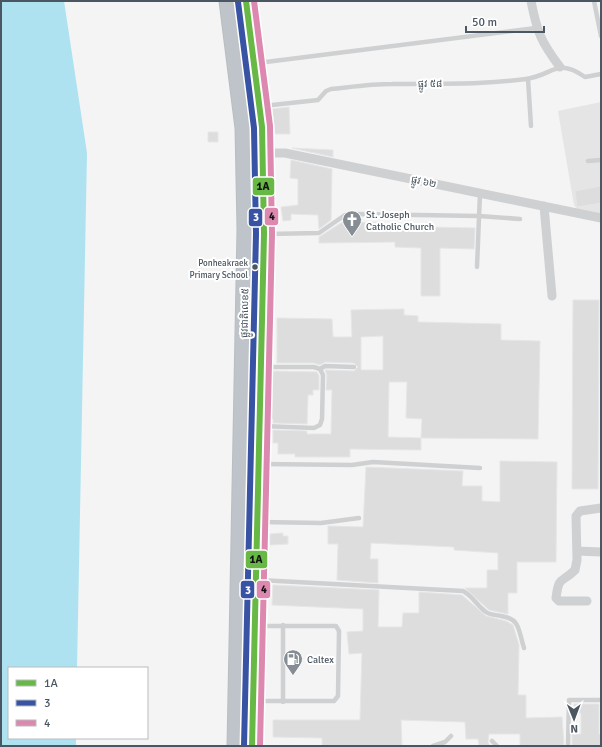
<svg xmlns="http://www.w3.org/2000/svg" width="602" height="747" font-family="Signika,'Noto Sans Khmer',sans-serif">
  <style>
    .education { fill: #e6e5e6 }
    .water { fill: #aee2f0 }
    .building { fill: #ddddde; stroke: #e5e6e7; fill-rule: evenodd }
    .lines { fill: none; stroke-linecap: round; stroke-linejoin: round }
    .highway-casing { stroke: #b9bec3; stroke-width: 19 }
    .lane { stroke: #ced0d2; stroke-width: 4.5 }
    .street { stroke: #ced0d2; stroke-width: 9 }
    .highway { stroke: #bec4c9; stroke-width: 17 }
    .bus-1-casing { stroke: #fff; stroke-width: 9 }
    .bus-2-casing { stroke: #fff; stroke-width: 9 }
    .bus-3-casing { stroke: #fff; stroke-width: 9 }
    .bus-1 { stroke: #67b845; stroke-width: 6 }
    .bus-2 { stroke: #3853a4; stroke-width: 6 }
    .bus-3 { stroke: #dd89af; stroke-width: 6 }
    .bus-dot { fill: #4a5661; stroke: #fff; stroke-width: 1.5 }
    .labels { text-anchor: middle; stroke-width: 4; stroke-linejoin: round; paint-order: stroke }
    .bus-label { font-size: 9px; fill: #4a5661; stroke: #fff; text-anchor: end }
    .street-label { font-size: 10px; fill: #4a5661; stroke: #fff }
    .poi-label { font-size: 10px; fill: #4a5661; stroke: #fff; text-anchor: start }
    .line-badge { stroke: #fff; stroke-width: 1.5 }
    .badge-label { font-size: 11px; text-anchor: middle; font-weight: bold; fill: #fff }
    .pale-badge-label { font-size: 11px; text-anchor: middle; font-weight: bold; fill: #111 }
  </style>
  <rect width="100%" height="100%" fill="#f4f4f4"/>
  <!-- education -->
  <path class="education" d="M601,102V216L580,212L574,205L558,111Z"/>
  <!-- water -->
  <path class="water" d="M1,1H64L87,153L77,668H9V738H76V746H1Z"/>
  <!-- building -->
  <path class="building" d="M289,107L290,134H275L272,109Z
    M208,132H218V142H208Z
    M292,148L333,150V157Z
    M291,160L332,169L331,220L319,229L318,215L291,214V220L283,221L281,207L298,205V179L290,178Z
    M601,186V203L577,207L575,191Z
    M382,222V226L475,228L474,249L440,248V296H421V248L395,247V242L319,243V237L341,223Z
    M573,300H599L598,489H572Z
    M404,309V315L418,316V322L501,324V340L540,341L538,439L421,438V450L350,449V457H295V454H278V443H273V430L307,431V434H331L332,390H326L327,375L325,370L354,371L358,367L354,363L325,362L320,365L314,363H277V318L332,319L333,337H352L351,310ZM383,336V370H361V337ZM389,382H407L406,418L422,419L421,438L388,437Z
    M272,371L317,372L319,376V390H313V395H308L307,424L273,423V419H271Z
    M500,461L557,462L556,562H517V593H508V614L489,610L465,588H487V570H498V553L454,550V547L371,543L370,559H378V583L337,580L338,544H328V526L363,527L366,467L463,471L462,486H482V501L500,502Z
    M283,533V536H288V544L270,545V534Z
    M273,585L379,590L378,627H402L403,613H419V592L462,595L486,616L506,621L513,625L519,645L518,695H526V718L562,717L564,746H520V734H489L488,742L490,746H479L478,739H466L465,722L401,720L402,746H322V738L273,737V720H360L362,653L349,654L347,632L363,631V609L272,605Z
    M574,704H599V734H601V746H572V734H581V713H574Z"/>
  <g class="lines">
    <!-- highway casing -->
    <g class="highway-casing">
      <path id="highway" d="M228,1L244,128L246,229L236,746
        M246,1L262,127L264,234L252,746"/>
    </g>
    <!-- lane -->
    <path class="lane" d="M594,1L601,36
      M258,63L536,28
      M528,79L531,126
      M263,106L318,100L326,91L331,89C351,87 371,84 392,84C437,83 482,85 526,79C554,75 556,57 585,77L601,74
      M588,161L601,160
      M268,234L319,233L345,215L356,214L479,216L520,219
      M477,267L480,193
      M320,369L325,366L354,367
      M262,426L314,428L320,425L322,419L323,375L320,369L314,367H264
      M263,464L352,465L373,462L480,468
      M261,522L321,523L359,518
      M259,580L463,591C473,596 477,606 486,612C490,615 496,615 501,616C521,619 518,630 524,648
      M257,701H334L338,696L339,631L336,626H258
      M283,702V625
      M492,741L497,746
      M433,746L445,742L451,736
      M568,746L569,700H601"/>
    <!-- street -->
    <path class="street" d="M531,1C537,32 541,42 560,67
      M245,153H285L601,218
      M544,206L552,296
      M577,551L601,552
      M587,601H559L556,598C559,575 561,584 575,570L577,560L576,516L580,511L601,508"/>
    <!-- highway -->
    <use href="#highway" class="highway"/>
    <!-- bus-1 casing -->
    <g class="bus-1-casing">
      <path id="bus-1" d="M246,1L262,127L264,234L252,746"/>
    </g>
    <!-- bus-2 casing -->
    <g class="bus-2-casing">
      <path id="bus-2" d="M238,2L254,128L256,234L244,746"/>
    </g>
    <!-- bus-3 casing -->
    <g class="bus-3-casing">
      <path id="bus-3" d="M254,1L270,126L272,234L260,746"/>
    </g>
    <!-- bus-1 -->
    <use href="#bus-1" class="bus-1"/>
    <!-- bus-2 -->
    <use href="#bus-2" class="bus-2"/>
    <!-- bus-3 -->
    <use href="#bus-3" class="bus-3"/>
  </g>
  <!-- icons -->
  <defs>
    <g id="church-pin" transform="scale(1)"><path d="M0 17L-7.5 6A9.5 9.5 0 1 1 7.5 6Z" fill="#868d94" stroke="#fff"/><path d="M-1.2-6h2.4v3.5h3.3v2.4h-3.3V6h-2.4V-.1h-3.3v-2.4h3.3Z" fill="#fff"/></g>
    <g id="fuel-pin" transform="scale(1)"><path d="M0 17L-7.5 6A9.5 9.5 0 1 1 7.5 6Z" fill="#868d94" stroke="#fff"/><path d="M-5.5-6h7V0h2V4h1.3V-2.5L3-4.5l.8-.8L6-3V5H2.5V1h-1V6h-7ZM-4.2-4.7v3.2H.2V-4.7Z" fill="#fff"/></g>
  </defs>
  <g fill-rule="evenodd">
    <use href="#church-pin" x="352" y="220"/>
    <use href="#fuel-pin" x="293" y="659"/>
  </g>
  <!-- markers -->
  <circle class="bus-dot" cx="255" cy="267" r="3.5"/>
  <g class="labels">
    <!-- bus labels -->
    <g class="bus-label">
      <text x="248" y="266">Ponheakraek<tspan x="248" dy="12">Primary School</tspan></text>
    </g>
    <!-- street labels -->
    <g class="street-label">
      <text transform="translate(430 83) rotate(-1)" y="4">ផ្លូវ ៥៨</text>
      <text transform="translate(424 181) rotate(12)" y="4">ផ្លូវ ៦២</text>
      <text transform="translate(244 313) rotate(-89)" y="4">ផ្លូវជាតិលេខ៥</text>
    </g>
    <!-- poi labels -->
    <g class="poi-label">
      <text x="366" y="218">St. Joseph<tspan x="366" dy="12">Catholic Church</tspan></text>
      <text x="307" y="663">Caltex</text>
    </g>
  </g>
  <g class="line-badge">
    <rect x="252" y="177" width="23" height="19" rx="4" fill="#67b845"/>
    <rect x="264" y="207" width="15" height="19" rx="4" fill="#dd89af"/>
    <rect x="248" y="208" width="15" height="19" rx="4" fill="#3853a4"/>
    <rect x="245" y="550" width="23" height="19" rx="4" fill="#67b845"/>
    <rect x="256" y="580" width="15" height="19" rx="4" fill="#dd89af"/>
    <rect x="240" y="580" width="15" height="19" rx="4" fill="#3853a4"/>
  </g>
  <g class="badge-label">
    <text x="256" y="221">3</text>
    <text x="248" y="594">3</text>
  </g>
  <g class="pale-badge-label">
    <text x="263" y="190">1A</text>
    <text x="272" y="220">4</text>
    <text x="256" y="563">1A</text>
    <text x="264" y="593">4</text>
  </g>
  <!-- border -->
  <rect width="602" height="747" fill="none" stroke="#4a5661" stroke-width="4"/>
  <!-- legend -->
  <rect x="8" y="667" width="140" height="72" fill="#ffffff" stroke="#b7bbc0"/>
  <rect x="16" y="680" width="20" height="6" fill="#67b845" stroke="#b7bbc0"/>
  <text x="44" y="687" font-size="12" fill="#4a5661">1A</text>
  <rect x="16" y="700" width="20" height="6" fill="#3853a4" stroke="#b7bbc0"/>
  <text x="44" y="707" font-size="12" fill="#4a5661">3</text>
  <rect x="16" y="720" width="20" height="6" fill="#dd89af" stroke="#b7bbc0"/>
  <text x="44" y="727" font-size="12" fill="#4a5661">4</text>
  <!-- north arrow -->
  <g transform="translate(574 719) rotate(179)" stroke="#ffffff" stroke-width="3" paint-order="stroke">
  <path d="M0-3L7 15L0 10L-7 15Z" fill="#4a5661"/>
  <text y="-6" font-size="11" font-weight="bold" text-anchor="middle" fill="#4a5661">N</text>
  </g>
  <!-- scale -->
  <path d="M466 26v6h78v-6" fill="none" stroke="#4a5661" stroke-width="2"/>
  <text x="472" y="26" font-size="12" fill="#4a5661" stroke="#ffffff" stroke-width="3" paint-order="stroke">50 m</text>
</svg>
